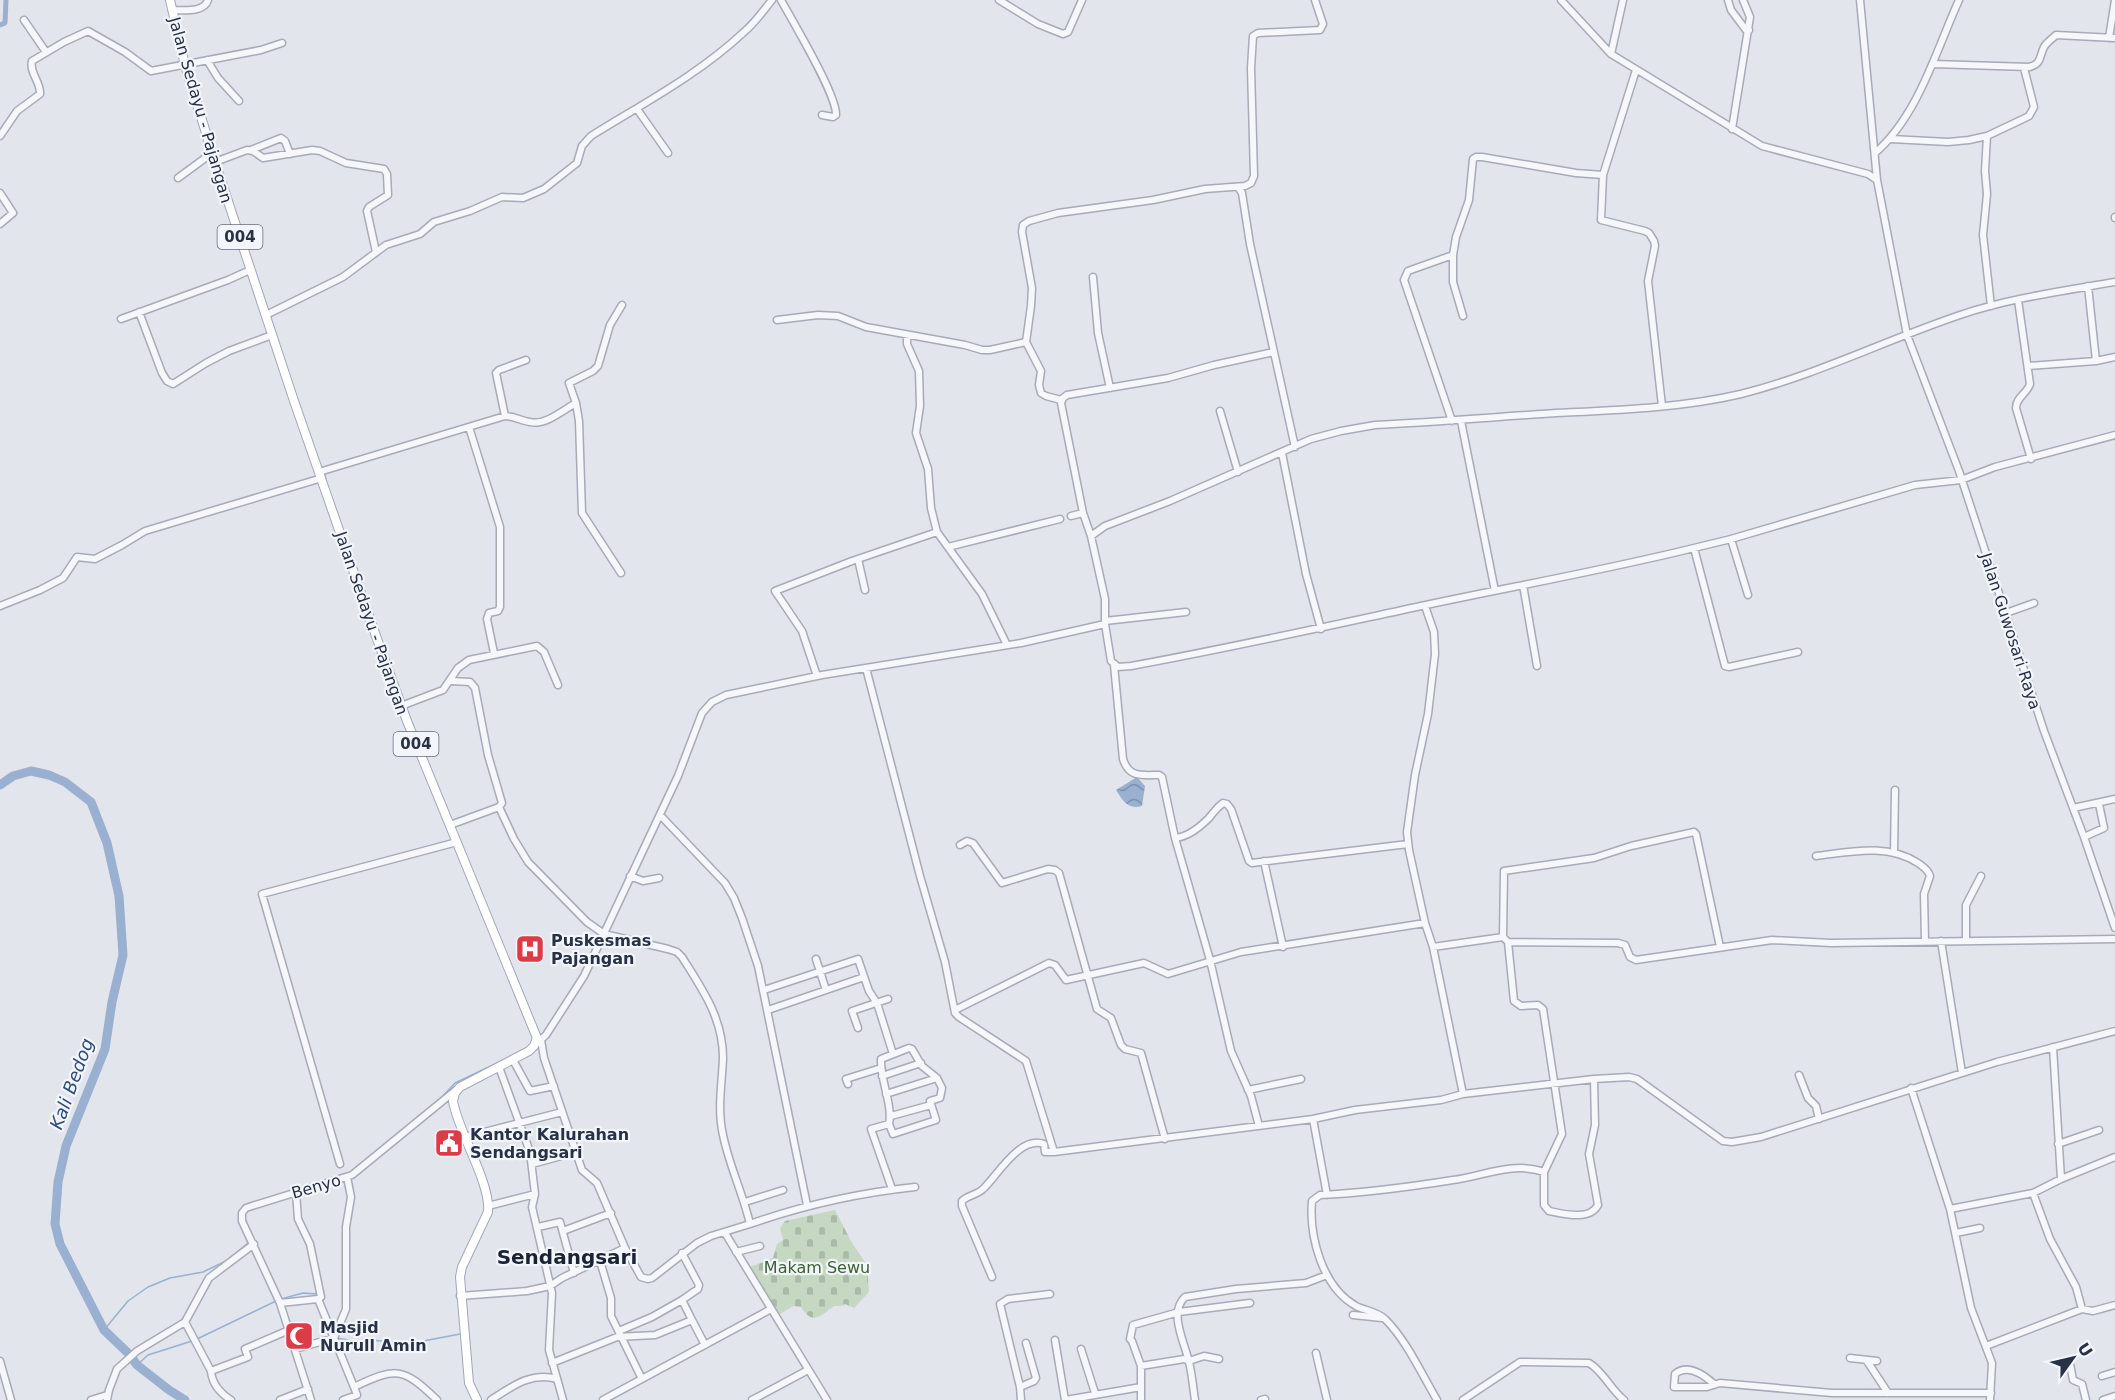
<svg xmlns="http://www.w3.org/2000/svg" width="2115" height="1400" font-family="'DejaVu Sans',sans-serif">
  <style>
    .cemetery { fill: url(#cemetery-stones) }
    .water { fill: url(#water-waves) }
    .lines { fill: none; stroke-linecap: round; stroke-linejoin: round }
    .stream { stroke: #9ab0d0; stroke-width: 1.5 }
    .canal { stroke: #9ab0d0; stroke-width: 5 }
    .river { stroke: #9ab0d0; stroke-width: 9 }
    .minor-casing { stroke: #a6abb7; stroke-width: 9 }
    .major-casing { stroke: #a0a8b9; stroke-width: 10 }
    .minor { stroke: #f6f7fa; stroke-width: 6 }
    .major { stroke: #fff; stroke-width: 8 }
    .labels { text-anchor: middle; stroke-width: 4.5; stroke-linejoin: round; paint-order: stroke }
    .shield { fill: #f2f5f9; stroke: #656c7c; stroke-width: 1.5 }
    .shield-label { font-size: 15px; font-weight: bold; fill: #283146 }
    .street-label { font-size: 16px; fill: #283146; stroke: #f2f5f9 }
    .poi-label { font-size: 16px; font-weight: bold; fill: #283146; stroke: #f2f5f9; text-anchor: start }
    .park-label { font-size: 16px; fill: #396434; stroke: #f2f5f9 }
    .water-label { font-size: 18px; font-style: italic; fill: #2d4c7f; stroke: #f2f5f9 }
    .quarter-label { font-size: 20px; font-weight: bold; fill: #1a2237; stroke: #f2f5f9 }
  </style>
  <defs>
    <pattern id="cemetery-stones" width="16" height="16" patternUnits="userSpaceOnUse" patternTransform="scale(1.5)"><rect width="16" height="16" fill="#c6d7c2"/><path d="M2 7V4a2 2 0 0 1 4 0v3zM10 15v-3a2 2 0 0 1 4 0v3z" fill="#aab9a8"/></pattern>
    <pattern id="water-waves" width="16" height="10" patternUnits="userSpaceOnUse" patternTransform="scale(1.5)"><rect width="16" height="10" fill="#9ab0d0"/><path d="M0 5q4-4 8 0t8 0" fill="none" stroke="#7e90ab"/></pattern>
  </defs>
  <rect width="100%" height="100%" fill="#e2e5ec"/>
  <!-- cemetery -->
  <path class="cemetery" d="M835,1210L852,1243L867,1265L869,1292L854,1308L845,1304L841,1306H834C820,1316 813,1326 801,1307L793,1306L777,1316L752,1274L750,1267L773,1258L777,1244L783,1240L780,1228L785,1221Z"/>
  <!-- water -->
  <path class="water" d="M1137,777L1145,786L1142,806C1128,810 1123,801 1116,790Z"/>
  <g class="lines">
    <!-- stream -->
    <path class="stream" d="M377,1151L441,1098L455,1083L506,1059
      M252,1203L301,1188
      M281,1299L303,1293L317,1294
      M104,1330L128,1301L148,1287L170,1278L203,1272L226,1261L248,1243L241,1225
      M337,1338L357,1342L368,1340L413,1343L460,1334
      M197,1339L276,1301
      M137,1365L148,1355L192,1341"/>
    <!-- canal -->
    <path class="canal" d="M0,25L5,23L6,0"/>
    <!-- river -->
    <path class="river" d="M0,785L13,776L31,771L49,775L65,782L91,802L107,843L119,896L123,955L112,1002L105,1049L66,1146L58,1182L55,1224L60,1244L104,1330L129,1354L137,1365L169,1390L185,1400"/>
    <!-- minor casing -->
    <g class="minor-casing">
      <path id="minor" d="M781,0C793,22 837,95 836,115L833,117L822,115
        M999,0L1038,24L1063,34L1068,32L1082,0
        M1561,0L1611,54L1762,146L1868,174L1877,180L1907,335L1959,471L2044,731L2084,837L2115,928
        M1728,0L1731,10L1746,30H1749
        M1860,0L1877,180
        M172,10C183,10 204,13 208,0
        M24,20L46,52
        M2109,38L2115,0
        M1611,54L1623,0
        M207,60L218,78L239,101
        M1933,64L2029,67C2042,64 2039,57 2044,47C2047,42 2052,39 2056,35L2115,38
        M637,109L668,153
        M1732,129L1750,17L1743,0
        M0,136L17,111L40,94C41,82 29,73 32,61L64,42L88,31L125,52L151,71L261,50L282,43
        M1987,136L1985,171L1987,194L1983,235L1991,306
        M1891,139L1948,142L1969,140L1987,136L2023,119L2029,116L2034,107L2024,68
        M251,150L281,138L285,141L290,154
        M1875,153C1918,116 1936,51 1959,0
        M215,162L247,150L253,151L263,158L312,150L320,151L346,163L384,169L387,174L388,195L369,207L367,211L376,252
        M1603,175L1601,220L1645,231L1649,233L1654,241L1655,246L1648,281L1662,406
        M178,178L212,153
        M1238,187L1242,193L1250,244L1295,447
        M0,193L13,213L0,224
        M2115,217V218
        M1093,277L1098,333L1110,388
        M2088,286L2096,361
        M2018,300L2030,384C2027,394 2016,397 2016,408L2031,459
        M139,312L162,373L167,381L173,384L206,363L229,351L272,335
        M266,315L343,277L386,245L420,234L434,222L470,211L502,197L523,198L544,189L577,163L582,146L591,136C644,103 698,75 744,32C755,23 763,11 772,0
        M1463,316L1453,282V255L1456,237L1469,200L1473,159L1476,157H1482L1576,173L1603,175L1636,70
        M121,319L228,280L250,270
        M777,320L818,315L838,316L866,327L965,345L982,350H990L1026,342
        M907,335V344L919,371L920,406L916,433L928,469L931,508L937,532L982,594L1007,645
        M2028,366L2096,361L2115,357
        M1061,400L1046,396L1041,393L1039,385L1041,371L1026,342L1031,306L1032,288L1022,232L1023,225L1029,221L1058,213L1153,200L1205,189L1245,186L1251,183L1254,176L1251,68L1253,36L1258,33L1320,30L1323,24L1315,0
        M1220,411L1238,472
        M505,416L496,373L499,370L526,360
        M1452,421L1404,280L1408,271L1453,255
        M1461,421L1495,591
        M469,427L500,527V607L498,611L489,613L487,619L494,653
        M1282,453L1306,574L1321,629
        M319,472L505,416C515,416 521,421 530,422C545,426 563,410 576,403
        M1071,516L1083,513
        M1091,536L1083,513L1061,403L1063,398L1067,395L1168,378L1214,365L1274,352
        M1731,539L1748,595
        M948,547L1060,519
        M858,559L865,590
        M621,573L582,513L579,421L576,403L569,383L593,371L598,366L610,325L622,305
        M1523,585L1537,666
        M0,606L40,590L63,578L77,557L95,559L122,545L145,531L322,478
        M1425,606L1434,632L1435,654L1428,714L1415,775L1407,832L1409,850L1425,923
        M2006,613L2034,603
        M1105,621L1186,612
        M1105,624L1111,661L1118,667L1131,666C1230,648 1328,626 1426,605C1515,586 1605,570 1694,548
        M1798,652L1729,667L1725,666L1694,548L1731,539L1915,485L1961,480L1995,467L2115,435
        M1114,665L1123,759C1129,778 1141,775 1159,775L1162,777L1175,838
        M866,668L920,876L945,962L955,1013L959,1017L1026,1061L1054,1152L1313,1119L1355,1110L1441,1100L1463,1094L1594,1079L1629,1077L1637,1079L1723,1141L1732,1142L1761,1137L1997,1062L2115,1031
        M817,676L802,631L775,591L852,561L937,532
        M451,681L470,682L475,688L488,755L502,803L499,807L514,839L528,862L587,922L604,934L668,949L677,952L682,957C702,989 723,1018 723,1058C722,1084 717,1109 723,1135C729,1165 743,1194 750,1224L711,1236L697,1243L652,1278L648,1279L641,1277L625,1248L597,1183L582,1170L544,1058L541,1040
        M401,706L443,690L458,668L469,660L537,646L544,652L558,685
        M2073,808L2115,799
        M660,815L725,883L734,898L742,918L758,966L807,1205
        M450,825L499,807
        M2084,837L2104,828L2099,804
        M960,845L967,841L973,843L1002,883L1048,869L1055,870L1059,873L1097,1009L1111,1018L1121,1045L1125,1049L1141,1053L1165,1139
        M1894,853L1895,790
        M1816,856C1850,852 1887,843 1918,863C1923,867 1928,869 1930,876L1924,894L1925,941
        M1264,861L1283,947
        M630,876L643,881L659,878
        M1503,937L1504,871L1594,858L1631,846L1694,832L1696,834L1720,947
        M1966,940V905L1981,876
        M1941,941L1962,1073
        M1508,942L1514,1001L1521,1006L1538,1005L1543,1009L1562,1134L1544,1172
        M1433,947L1463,1094
        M816,959L826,990
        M767,989L858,959L869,991L877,1003L893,1054
        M771,1009L864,977
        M955,1010L1049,963L1055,965L1066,980L1144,963L1168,974L1241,952L1425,923L1433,947L1503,937L1508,942L1618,943L1625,945L1630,957L1636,960L1772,940L1831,943L2115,939
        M858,1028L852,1011L888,999
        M537,1043L546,1035L584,976L678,776L702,713L712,702L726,695L822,675L1021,643L1105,624V599L1091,536L1105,526L1170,501L1311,439L1341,431L1375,425C1435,422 1495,417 1556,413C1618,410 1681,408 1741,394C1816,375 1886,340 1960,315C2010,298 2063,291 2115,282
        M2053,1047L2061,1179
        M513,1060L530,1091L554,1086
        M1799,1075L1808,1098L1816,1106L1819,1119
        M882,1076L921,1063
        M848,1084L846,1079L881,1068
        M1911,1088L1950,1209L2033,1193L2061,1179L2115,1157
        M1248,1090L1301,1079
        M886,1094L937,1078L942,1088L940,1098L930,1101L936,1120L893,1134L889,1124L871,1129L892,1189
        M891,1116L931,1105
        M1313,1119L1327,1195
        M889,1124C893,1105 880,1080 881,1059L909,1048L912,1049L922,1066L937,1078
        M1259,1126L1251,1096L1231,1051L1210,960L1175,838C1188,837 1200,827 1209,818C1214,812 1216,808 1223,803L1227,804L1231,809L1249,861L1252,863L1408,844
        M465,1137L562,1112
        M2058,1144L2099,1130
        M340,1164L262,894L457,842
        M532,1164L576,1152
        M2033,1193L2050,1239L2076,1287L2082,1309
        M535,1194L532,1207L552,1293L549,1350L563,1400
        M745,1202L783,1190
        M488,1206L535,1194L530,1152L499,1067
        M1950,1209L1971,1308L1992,1363L1990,1400
        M750,1224C804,1205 858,1193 915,1187
        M538,1227L560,1222L574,1273
        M563,1231L611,1213
        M725,1233L827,1400
        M1956,1233L1980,1228
        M736,1252L760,1246
        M682,1253L699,1285L698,1289L682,1300L692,1320
        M600,1261L611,1298V1316L642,1379
        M992,1277L962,1206V1201C968,1195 977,1195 983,1189C998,1175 1020,1135 1044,1144L1045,1152H1054
        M460,1296L527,1291L550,1286L562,1278L625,1248
        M318,1299L354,1387
        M280,1303L318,1299L321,1297L310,1244L298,1219L296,1192
        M1353,1315L1382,1318
        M185,1322L211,1371L248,1357L245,1349L289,1330
        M619,1331L652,1317L682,1300
        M1055,1340L1065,1400
        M1986,1346L2082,1309L2093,1311L2115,1305
        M295,1349L334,1338L346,1309V1227L351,1197L347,1177
        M1081,1349L1095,1393
        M1316,1353L1327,1400
        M1850,1358L1877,1361
        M0,1361L11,1400
        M1867,1361L1888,1393
        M552,1363L617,1337L655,1335L692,1320L705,1345
        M2070,1364L2073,1380L2082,1384L2086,1400
        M1141,1366L1184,1359L1189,1361L1204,1356L1219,1359
        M211,1371C212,1384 220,1393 231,1400
        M2102,1376L2115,1372
        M1714,1384C1704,1375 1688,1363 1675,1374L1674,1387H1707L1720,1383L1832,1393H1991
        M1020,1387L1000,1304L1008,1299L1050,1294
        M91,1400L107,1395
        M107,1400L109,1390L117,1369L137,1351L185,1322L209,1278L254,1244
        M280,1400L308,1389
        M311,1400L280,1303L242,1221V1213L246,1208L252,1206L352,1175L456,1090
        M343,1400L357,1395L354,1387C396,1367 403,1367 437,1400
        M491,1400C511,1387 532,1371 557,1379
        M603,1400L771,1309
        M752,1400L808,1370
        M1021,1400L1020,1387L1034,1381L1036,1378L1026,1343
        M1066,1400L1141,1387
        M1141,1400V1366L1132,1341L1130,1339L1133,1325L1179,1312L1250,1303
        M1195,1400C1193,1387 1192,1374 1189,1362C1185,1343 1168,1313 1185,1297L1236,1289L1306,1283L1327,1275
        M1261,1400L1265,1399
        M1437,1400C1421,1373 1407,1341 1385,1319C1376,1311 1366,1311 1356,1306C1322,1287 1309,1236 1312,1201L1320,1195C1364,1193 1409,1187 1453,1180C1483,1176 1514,1161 1544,1172V1205L1549,1211C1564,1214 1590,1221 1598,1205L1589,1154L1595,1125L1594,1079
        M1463,1400L1520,1362L1589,1363C1603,1371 1611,1390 1624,1400
        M2103,1400L2115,1396"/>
    </g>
    <!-- major casing -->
    <g class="major-casing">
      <path id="major" d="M170,0L185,65L215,162L294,401L376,636L407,721L537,1038L534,1046L529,1051L460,1087L455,1093L453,1101C458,1132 491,1183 488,1212L462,1267L460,1277L469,1383L477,1400"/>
    </g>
    <!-- minor -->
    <use href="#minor" class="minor"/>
    <!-- major -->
    <use href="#major" class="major"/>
  </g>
  <!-- icons -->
  <defs>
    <g id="hospital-square" transform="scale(1.5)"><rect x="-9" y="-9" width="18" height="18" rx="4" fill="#de3b48" stroke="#f2f5f9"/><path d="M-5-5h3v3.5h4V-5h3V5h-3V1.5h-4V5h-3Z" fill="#fff"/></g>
    <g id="civic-square" transform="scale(1.5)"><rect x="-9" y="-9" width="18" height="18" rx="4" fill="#de3b48" stroke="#f2f5f9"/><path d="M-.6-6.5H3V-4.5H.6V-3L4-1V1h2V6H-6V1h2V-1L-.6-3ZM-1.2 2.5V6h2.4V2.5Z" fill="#fff"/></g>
    <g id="mosque-square" transform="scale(1.5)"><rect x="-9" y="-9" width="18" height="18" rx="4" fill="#de3b48" stroke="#f2f5f9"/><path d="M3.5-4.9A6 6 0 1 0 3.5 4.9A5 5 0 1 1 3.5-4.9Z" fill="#fff"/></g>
  </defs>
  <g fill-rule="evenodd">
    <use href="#hospital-square" x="530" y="949"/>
    <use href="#civic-square" x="449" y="1143"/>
    <use href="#mosque-square" x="299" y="1336"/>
  </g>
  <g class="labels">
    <!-- shield labels -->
    <g class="shield">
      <rect x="217.5" y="225" width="45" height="24" rx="4.5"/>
      <rect x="393.5" y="732" width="45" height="24" rx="4.5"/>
    </g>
    <g class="shield-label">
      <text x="240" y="242">004</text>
      <text x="416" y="749">004</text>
    </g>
    <!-- street labels -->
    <g class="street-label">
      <text transform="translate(201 110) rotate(74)" y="6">Jalan Sedayu - Pajangan</text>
      <text transform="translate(372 623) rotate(71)" y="6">Jalan Sedayu - Pajangan</text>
      <text transform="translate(2011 631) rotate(72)" y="6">Jalan Guwosari Raya</text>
      <text transform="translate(316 1186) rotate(-16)" y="6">Benyo</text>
    </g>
    <!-- poi labels -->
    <g class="poi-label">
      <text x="551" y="946">Puskesmas<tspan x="551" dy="18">Pajangan</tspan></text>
      <text x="470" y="1140">Kantor Kalurahan<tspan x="470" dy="18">Sendangsari</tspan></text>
      <text x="320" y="1333">Masjid<tspan x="320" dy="18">Nurull Amin</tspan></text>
    </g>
    <!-- park labels -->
    <g class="park-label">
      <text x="817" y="1273">Makam Sewu</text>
    </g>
    <!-- water labels -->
    <g class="water-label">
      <text transform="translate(72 1084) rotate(-70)" y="6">Kali Bedog</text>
    </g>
    <!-- quarter labels -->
    <g class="quarter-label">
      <text x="567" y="1264">Sendangsari</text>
    </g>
  </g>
  <!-- north arrow -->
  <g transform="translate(2073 1358) rotate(56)" stroke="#f2f5f9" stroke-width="4.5" paint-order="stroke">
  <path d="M0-4.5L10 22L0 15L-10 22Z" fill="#283146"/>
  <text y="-9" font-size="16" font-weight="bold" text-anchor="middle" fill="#283146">U</text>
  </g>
</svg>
